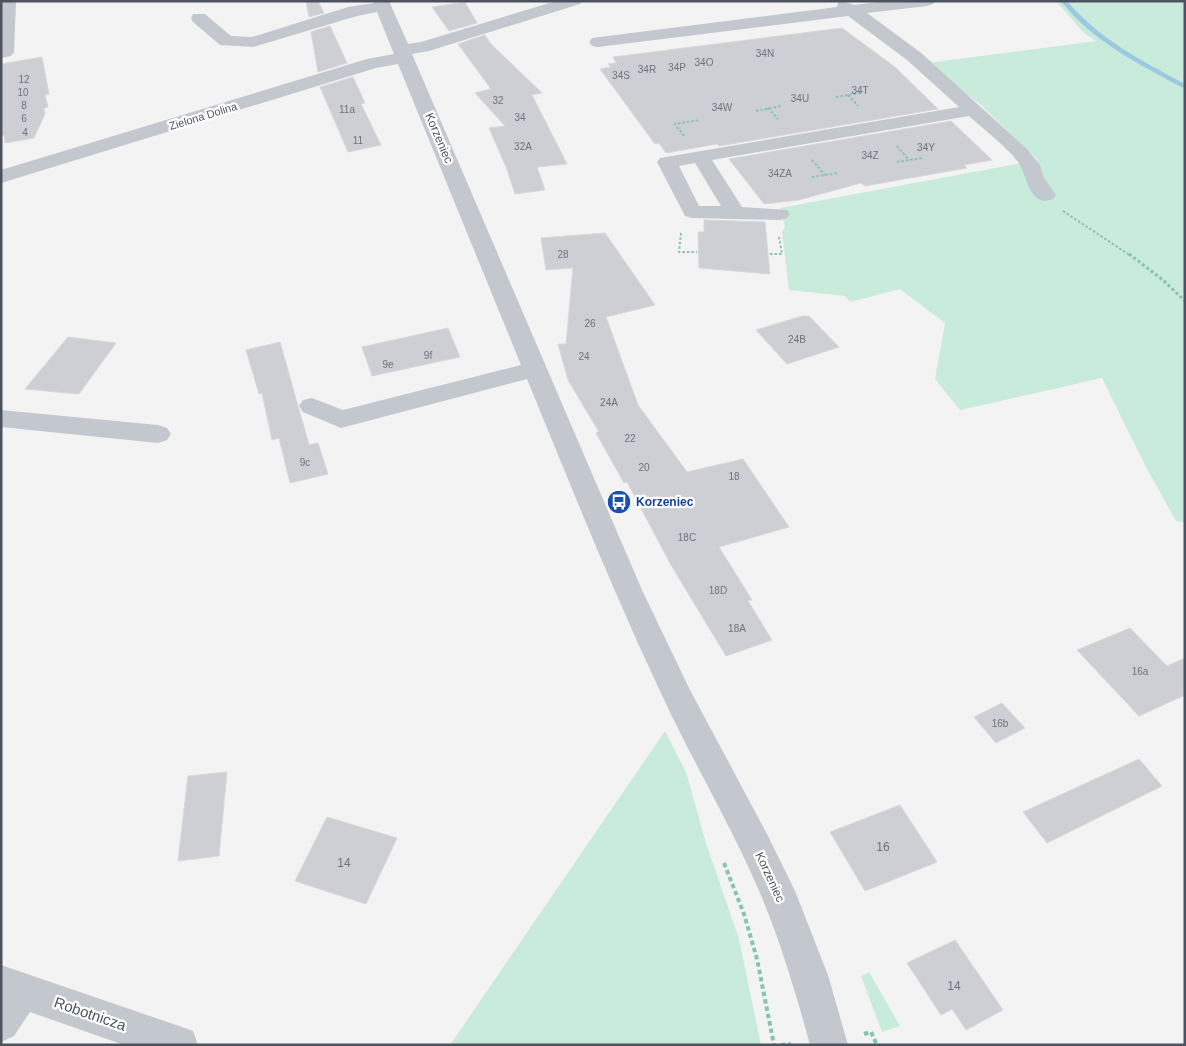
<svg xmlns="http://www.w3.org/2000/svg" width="1186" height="1046" font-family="Helvetica,sans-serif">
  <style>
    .green { fill: #c8ebdb }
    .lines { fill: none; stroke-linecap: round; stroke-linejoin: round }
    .stream { fill: #9bc9e2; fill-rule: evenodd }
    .building { fill: #cdcfd4; stroke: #d8d8dd }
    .path-far2 { stroke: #84c5ae; stroke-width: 2; stroke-dasharray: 2.5 2; stroke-linecap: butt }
    .path-far1 { stroke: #84c5ae; stroke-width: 3; stroke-dasharray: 3 2.5; stroke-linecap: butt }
    .path { stroke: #84c5ae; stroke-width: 4; stroke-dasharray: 4.5 3; stroke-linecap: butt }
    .minor { fill: #c3c8cf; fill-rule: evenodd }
    .labels { text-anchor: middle; stroke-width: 4.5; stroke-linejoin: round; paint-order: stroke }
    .number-label { font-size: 10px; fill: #6d727c }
    .far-street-label { font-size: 11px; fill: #4d535e; stroke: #fff }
    .street-label { font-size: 12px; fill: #4d535e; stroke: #fff }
    .transit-label { font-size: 12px; font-weight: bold; fill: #164399; stroke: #fff; text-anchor: start }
    .near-number-label { font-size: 12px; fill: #6d727c }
    .near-street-label { font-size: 15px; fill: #4d535e; stroke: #fff }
  </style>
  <rect width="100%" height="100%" fill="#f4f3f3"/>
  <!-- green -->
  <path class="green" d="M1056,1H1185V522L1176,521L1147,469L1102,378L960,410L935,379L945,323L900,289L850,302L845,296L789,290L782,232L785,227L780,208L1038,160L982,106L928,63L1096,41L1083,32Z
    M665,731L686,772L706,843L739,939L761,1045H450Z
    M869,972L900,1026L882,1032L861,976Z"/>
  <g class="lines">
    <!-- stream -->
    <path class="stream" d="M1061,1H1067C1099,39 1142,61 1185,84V88L1181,87C1137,63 1092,41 1061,1Z"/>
  </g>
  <!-- building -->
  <path class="building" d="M306,1H318L324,13L309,17Z
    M465,2L477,23L449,31L432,7Z
    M330,26L347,63L318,72L311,32Z
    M842,28L895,67L938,109L719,146L717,144L666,153L659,143L655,144L600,69L611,67L608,64L616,63L613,57Z
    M485,35L491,44L542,93L532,95L567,164L537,167L545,190L515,194L507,169L489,128L505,126L475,93L491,89L458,44Z
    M42,57L49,94L45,95L48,107L44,108L45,114L34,138L5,143L4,135L1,136V64Z
    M353,77L365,103L361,104L381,145L348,152L320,87Z
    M951,121L992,160L964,165L967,168L865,186L861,183L799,200L764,204L729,159Z
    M704,220L765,222L770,274L699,268L698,232H704Z
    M605,233L655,305L606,317L638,405L687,472L743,459L789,527L719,547L752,600L748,601L772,640L726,656L671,565L627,482L624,483L596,433L599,432L568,380L558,344H566L573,268L546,270L541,238Z
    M802,316H809L839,347L787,364L756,330Z
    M448,328L460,357L372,376L362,347Z
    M68,337L116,343L79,394L25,389Z
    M280,342L309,445L318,443L328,474L290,483L279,438L272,440L262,393L259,394L246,350Z
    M1130,628L1167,666L1185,658V695L1139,716L1077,650Z
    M1002,703L1025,728L996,743L974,717Z
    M1139,759L1162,786L1047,843L1023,812Z
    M227,772L219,856L178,861L188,776Z
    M900,805L937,862L865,891L830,832Z
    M327,817L397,838L366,904L295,881Z
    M955,940L1003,1010L966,1030L952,1009L941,1015L907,963Z"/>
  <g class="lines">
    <!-- path-far2 -->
    <path class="path-far2" d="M848,95L858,106
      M836,97L860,93
      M768,108L778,119
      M756,111L781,106
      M684,136L675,124L699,120
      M897,146L909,160
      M812,160L825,175
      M897,162L922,158
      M812,177L838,173
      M1063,211L1131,256
      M681,233L679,252H697
      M770,254H782L779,237"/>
    <!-- path-far1 -->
    <path class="path-far1" d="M1129,254L1163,280L1185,301"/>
    <!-- path -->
    <path class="path" d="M724,863L744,914L757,959L774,1045
      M864,1034L871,1032L877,1045
      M781,1045L791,1044"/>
    <!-- minor -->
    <path class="minor" d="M1,1H16L14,52L11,56L1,58Z
      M373,1H389L408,44L421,42L556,1H582L580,4L429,51L412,54L642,590L689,688L767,834L795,891L828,975L848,1045H810C797,997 783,950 765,905C735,831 693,763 660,691C612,589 570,484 527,379L341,428L303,412L299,406L303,400L312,398L343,410L521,365L398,64L376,68L1,183V170L367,59L394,54L377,12L357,16L253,47L220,45L193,22L191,18L193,14H205L231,36L252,37L348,7L374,3Z
      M843,1L854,5L885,1H935L933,4L927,6L867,13L920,52L1027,149L1040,165L1044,178L1056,195L1053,199C1048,201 1043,202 1038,199C1027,190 1026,176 1020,165C1011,150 983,129 969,116L712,160L742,207L787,210L790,214L787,218L780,220L692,218L685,216L657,162L660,158L959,107L907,60L848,16L598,47L592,46L589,42L592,38L837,7L838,2ZM695,163L721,206H699L679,166Z
      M1,410L158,425L167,428L171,434L167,440L158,443L1,427Z
      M1,965L179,1026L193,1031L198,1045H124L30,1012L14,1036L1,1042Z"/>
  </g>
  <!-- icons -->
  <defs>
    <g id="bus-disc" transform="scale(1.25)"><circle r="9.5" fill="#1a4fb4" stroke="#fff"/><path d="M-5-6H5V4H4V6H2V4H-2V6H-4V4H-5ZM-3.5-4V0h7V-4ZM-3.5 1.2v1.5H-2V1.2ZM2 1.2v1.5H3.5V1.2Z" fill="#fff"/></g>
  </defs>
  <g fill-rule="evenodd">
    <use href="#bus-disc" x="619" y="502"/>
  </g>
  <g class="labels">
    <!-- number labels -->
    <g class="number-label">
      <text x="765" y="57">34N</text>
      <text x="704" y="66">34O</text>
      <text x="677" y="71">34P</text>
      <text x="647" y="73">34R</text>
      <text x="621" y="79">34S</text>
      <text x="24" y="83">12</text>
      <text x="860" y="94">34T</text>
      <text x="23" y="96">10</text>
      <text x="800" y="102">34U</text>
      <text x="498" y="104">32</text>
      <text x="24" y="109">8</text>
      <text x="722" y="111">34W</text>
      <text x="347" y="113">11a</text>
      <text x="520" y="121">34</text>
      <text x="24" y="122">6</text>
      <text x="25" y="136">4</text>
      <text x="358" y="144">11</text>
      <text x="523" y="150">32A</text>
      <text x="926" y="151">34Y</text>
      <text x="870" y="159">34Z</text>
      <text x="780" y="177">34ZA</text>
      <text x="563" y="258">28</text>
      <text x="590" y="327">26</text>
      <text x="797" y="343">24B</text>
      <text x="428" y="359">9f</text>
      <text x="584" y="360">24</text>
      <text x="388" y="368">9e</text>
      <text x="609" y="406">24A</text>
      <text x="630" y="442">22</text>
      <text x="305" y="466">9c</text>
      <text x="644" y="471">20</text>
      <text x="734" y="480">18</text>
      <text x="687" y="541">18C</text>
      <text x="718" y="594">18D</text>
      <text x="737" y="632">18A</text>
      <text x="1140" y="675">16a</text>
      <text x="1000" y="727">16b</text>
    </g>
    <!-- far-street labels -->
    <g class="far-street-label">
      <text transform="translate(203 116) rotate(-17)" y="4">Zielona Dolina</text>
    </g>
    <!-- street labels -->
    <g class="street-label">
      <text transform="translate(439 138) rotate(67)" y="4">Korzeniec</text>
      <text transform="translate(770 877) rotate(65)" y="4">Korzeniec</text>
    </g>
    <!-- transit labels -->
    <g class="transit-label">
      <text x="636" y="506">Korzeniec</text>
    </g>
    <!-- near-number labels -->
    <g class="near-number-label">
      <text x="883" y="851">16</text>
      <text x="344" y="867">14</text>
      <text x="954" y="990">14</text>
    </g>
    <!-- near-street labels -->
    <g class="near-street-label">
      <text transform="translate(90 1014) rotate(19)" y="5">Robotnicza</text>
    </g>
  </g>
  <!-- border -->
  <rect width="1186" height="1046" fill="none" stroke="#4d535e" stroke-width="5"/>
</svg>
